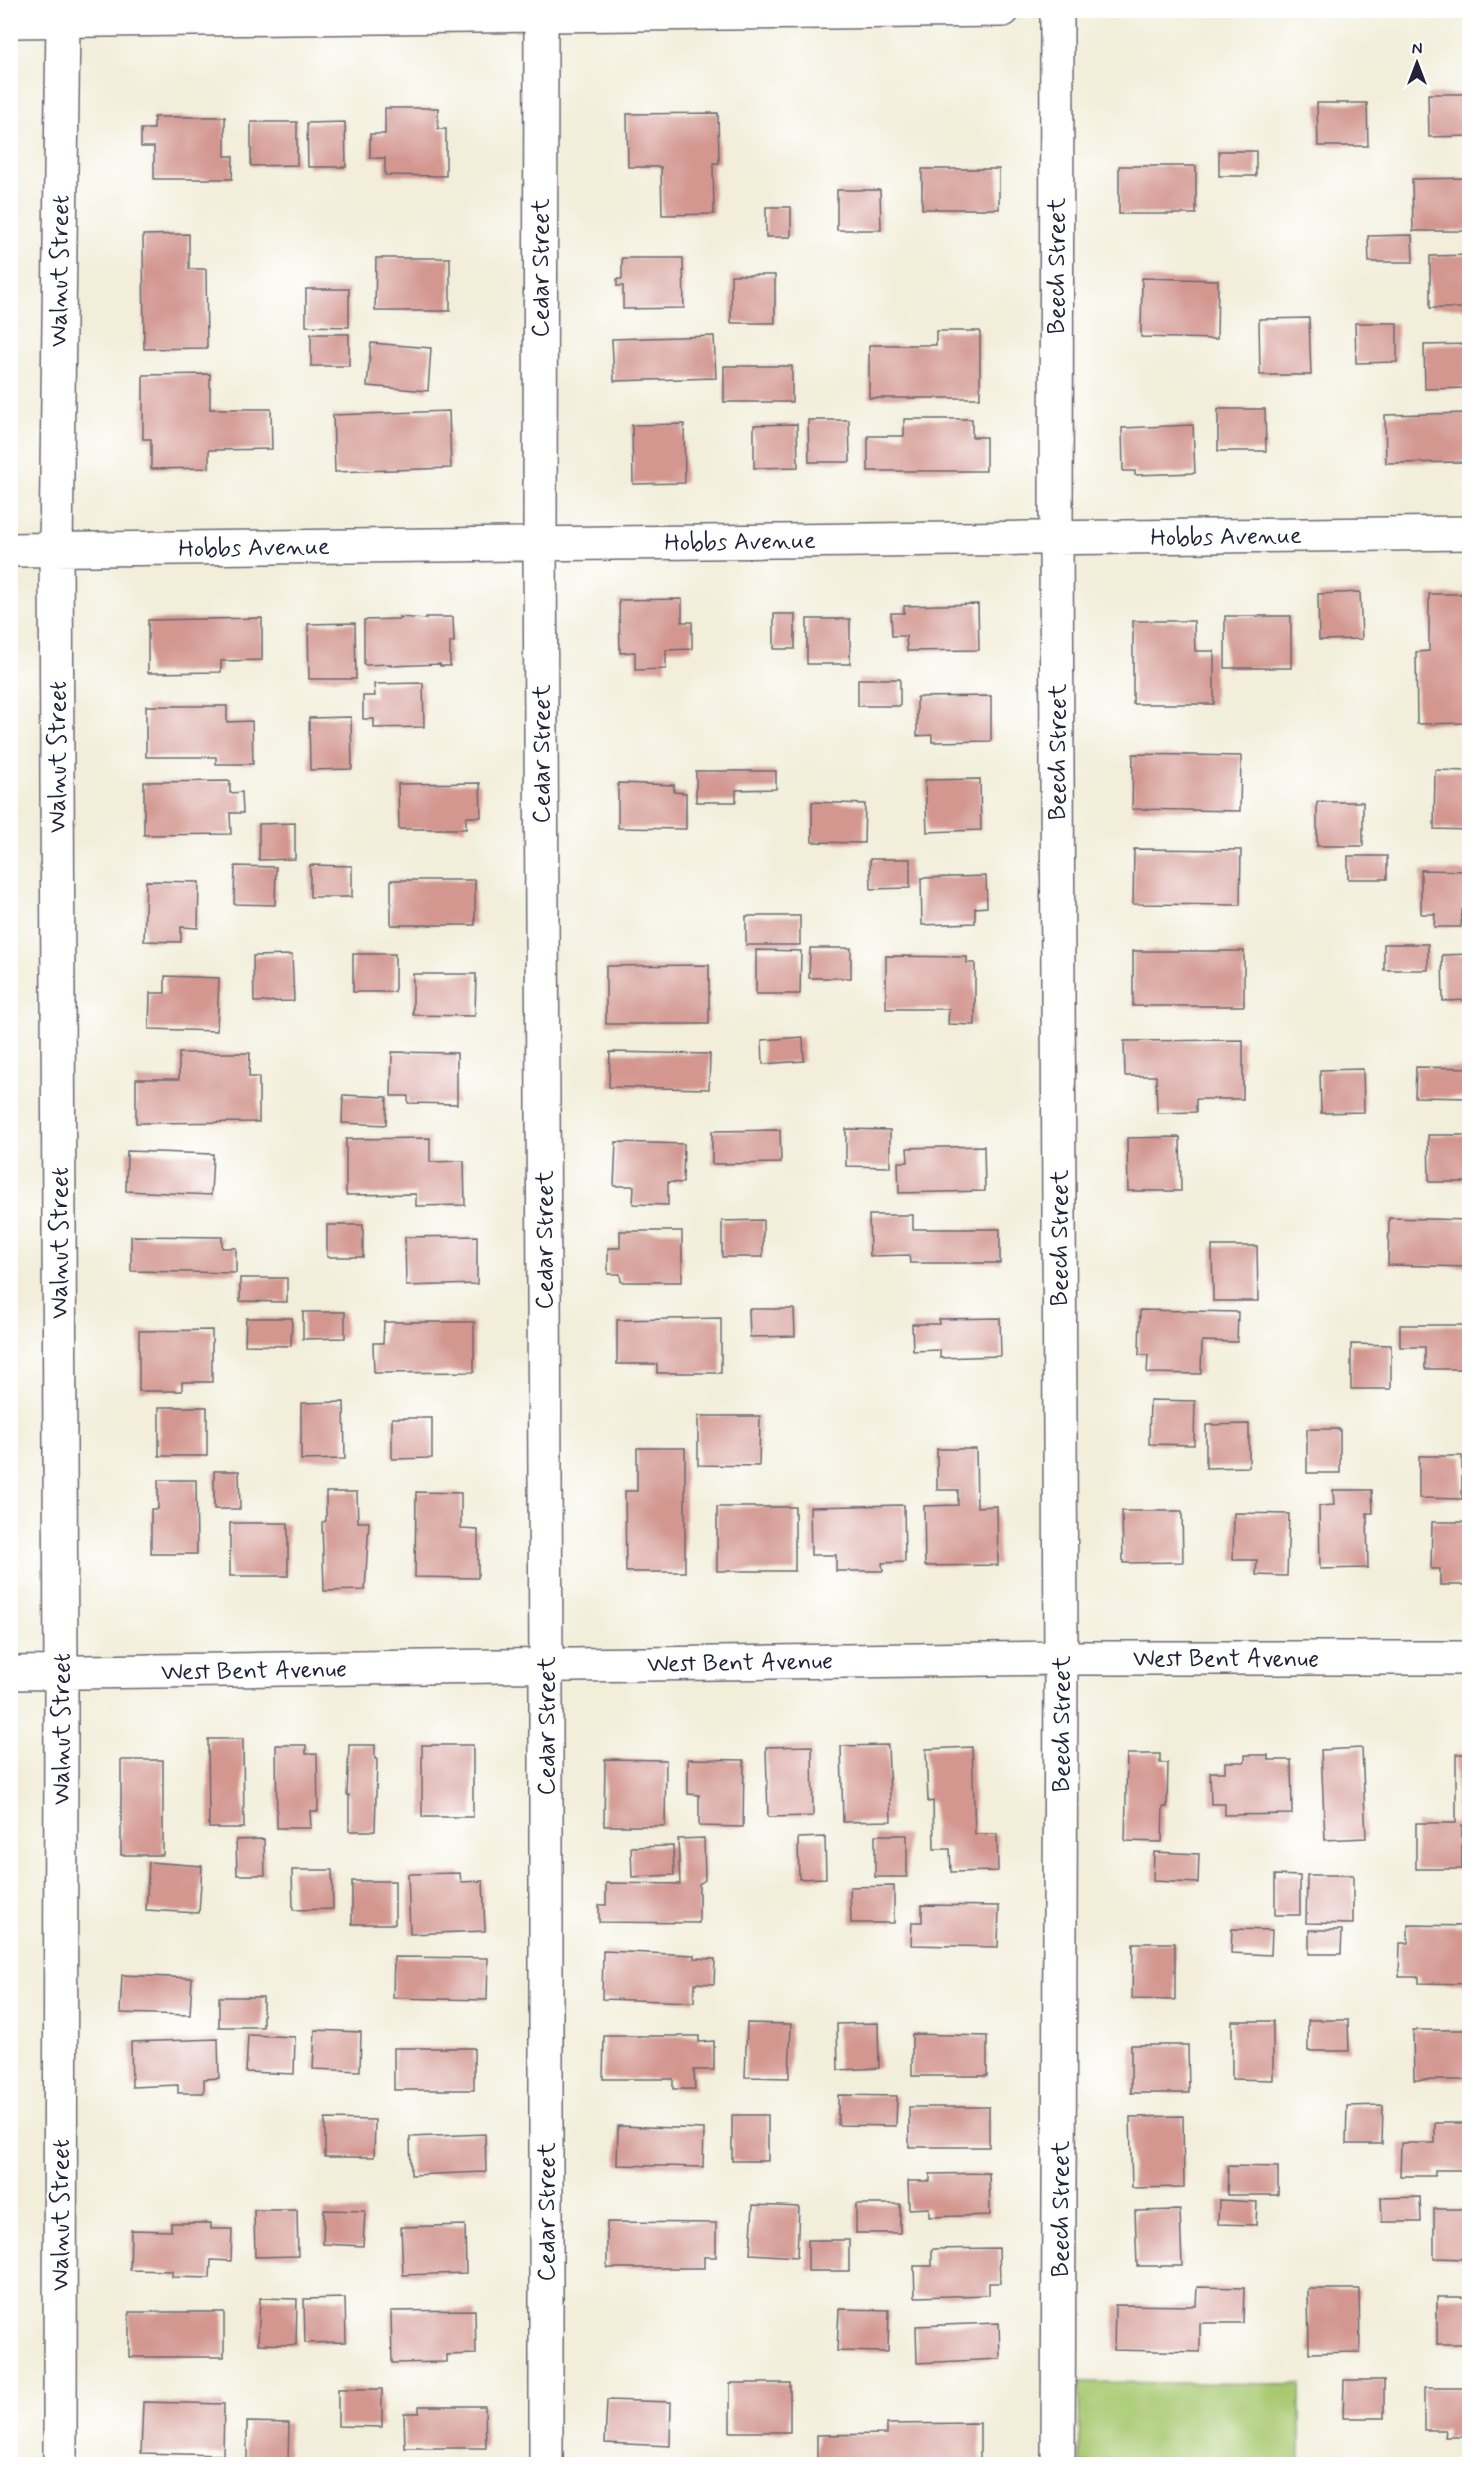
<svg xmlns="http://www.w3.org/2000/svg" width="1480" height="2475" font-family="Mynerve,sans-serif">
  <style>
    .green { fill: #a8c971; stroke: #657656; stroke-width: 1.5 }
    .building { fill: #d39790 }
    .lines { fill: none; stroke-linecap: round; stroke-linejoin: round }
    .minor-casing { stroke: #6b6973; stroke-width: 36 }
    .major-casing { stroke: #6b6973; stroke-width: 36 }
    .minor { stroke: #fff; stroke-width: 33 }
    .major { stroke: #fff; stroke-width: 33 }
    .labels { text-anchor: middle; stroke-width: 4.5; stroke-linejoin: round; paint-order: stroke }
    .street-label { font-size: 24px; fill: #22223b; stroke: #fff }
  </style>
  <rect width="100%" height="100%" fill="#fff"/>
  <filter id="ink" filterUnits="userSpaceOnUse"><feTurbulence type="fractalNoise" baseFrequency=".0167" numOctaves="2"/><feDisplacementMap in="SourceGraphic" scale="12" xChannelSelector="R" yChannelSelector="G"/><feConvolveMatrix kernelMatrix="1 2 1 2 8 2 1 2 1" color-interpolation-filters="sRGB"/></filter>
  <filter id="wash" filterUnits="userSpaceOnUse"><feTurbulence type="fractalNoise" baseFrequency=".008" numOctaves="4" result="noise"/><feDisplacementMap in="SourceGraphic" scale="24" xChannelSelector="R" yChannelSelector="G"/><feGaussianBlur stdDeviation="1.35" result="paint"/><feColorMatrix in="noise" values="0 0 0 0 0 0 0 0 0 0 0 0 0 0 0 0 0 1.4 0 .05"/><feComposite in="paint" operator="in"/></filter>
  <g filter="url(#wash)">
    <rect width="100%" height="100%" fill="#f2eeda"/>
    <!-- green -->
    <path class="green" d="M1079,2382L1300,2384V2464H1080Z"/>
    <g id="blocks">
      <!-- building -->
      <path class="building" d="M1428,94H1470V136L1429,137Z
        M1317,103H1367L1368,146H1318Z
        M385,108H438V129H446V176L385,175V158H370V134H385Z
        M718,113L719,163H713L714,214L662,215L661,167H628L627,114Z
        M154,117H225V156H233L232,179H154V147H141V129H154Z
        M251,122H297V165L251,166Z
        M345,122L346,167H308L307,123Z
        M1219,151H1256V176H1219Z
        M1119,166H1196V214H1119Z
        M922,169H999V209H922Z
        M1470,178V231H1413L1412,179Z
        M837,190H880L881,230H837Z
        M766,207H791V237H766Z
        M189,234V269H206L207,348L144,349L143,235Z
        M1412,235L1413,262H1369L1368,236Z
        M1470,255V308H1430V256Z
        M376,258H450V311H375Z
        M622,258H683L684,308L623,309V286H617V279H622Z
        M731,275H775V323H731Z
        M1142,278L1218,280L1217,339L1141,337Z
        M306,289H349V327L306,326Z
        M1309,318L1311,375H1260L1259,319Z
        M1355,323H1397V362L1356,363Z
        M936,331H980V398H869V345H936Z
        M311,334H349V366H311Z
        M714,336L716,378L614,381L612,339Z
        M371,343L431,348L428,391L367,386Z
        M1470,344V388L1425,389L1424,345Z
        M724,366H792V402H724Z
        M210,374V409H271L272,449L209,450V468L151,469V439H143V375Z
        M1218,409H1265L1266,451H1218Z
        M449,411L451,468L335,472L333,415Z
        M1470,413V462L1386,463L1385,415Z
        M904,419H972V437H986V471H868V436H904Z
        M808,420H849L850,462H809Z
        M684,424L685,483L633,484L632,425Z
        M797,424L798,467L754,468V425Z
        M1193,425L1195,473L1135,475V471H1123L1122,428Z
        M1360,592L1362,639L1319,640L1318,594Z
        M1429,594H1470V723L1417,724L1416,652L1429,651Z
        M682,599V622H692V649L666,650V669L635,670V652L620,653L619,600Z
        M978,604L979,650L907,651L906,636H892L891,613H904V606Z
        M774,614H795V649H774Z
        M1225,616H1291V668H1225Z
        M399,617L426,619V617H453L454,642H450V666H440V664L391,666V664L364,665V620L399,619Z
        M262,618V660L221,661V672L148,673V620Z
        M807,619H850V664H807Z
        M1133,621H1194L1195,651H1214V704H1133Z
        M355,623L356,679H309L308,624Z
        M858,679H900V706H858Z
        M423,683L424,727L374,728V719H363V696H375L374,684Z
        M991,696V741L932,742V735L917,736V697Z
        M146,706H227V722L252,721L253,764H216V757H146Z
        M351,717L352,769L310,770L309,718Z
        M1133,754L1241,756L1240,811L1132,809Z
        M1435,770L1470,771V830L1434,829Z
        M696,771H776V789L736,790V802H696Z
        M980,779L981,830L927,832L925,780Z
        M230,781V793L242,792L243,813H230L231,834L144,835V782Z
        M480,783L481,817H466V829H399L398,784Z
        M618,783L674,785V792L686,793V829L618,828Z
        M812,802L865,804L864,843L812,842Z
        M1317,802H1363V846H1317Z
        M295,823V859L259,860V824Z
        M1134,849L1241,850L1240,905L1133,904Z
        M1348,856H1387V879H1348Z
        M870,859H910V888L871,889Z
        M310,865L352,866V897H310Z
        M235,866L276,867L275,905L234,904Z
        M1421,870L1470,871V910H1462L1461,927H1434L1435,914H1421Z
        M986,876L987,907L975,908V923L922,925L921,878Z
        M391,880H475V925H391Z
        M146,881L199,882L198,928L181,927V942L144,941Z
        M746,916H800V945H746Z
        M1384,944H1428V970H1384Z
        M810,948H851V978H809Z
        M756,950L801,951L800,994H756Z
        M1133,951H1244V1006H1133Z
        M353,954H395V992H353Z
        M1470,954V1000L1443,1001L1442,955Z
        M292,955L294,1001L254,1002L253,956Z
        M886,956L967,957V963H975V1025L948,1024L949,1009H886Z
        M709,965V1024H606V966Z
        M413,974H476L475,1016L413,1015Z
        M165,976L219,978L217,1031L149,1029L150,993H165Z
        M803,1037L804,1061L763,1064L762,1040Z
        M1243,1040V1099H1196V1112L1157,1113L1156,1076H1125L1124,1041Z
        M392,1052L457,1053V1104L408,1103V1096H391Z
        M610,1052L710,1054L709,1089L609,1087Z
        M179,1053H250L249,1077H259V1122L136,1123V1079H179Z
        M1416,1067L1470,1068V1098L1415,1097Z
        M1363,1069L1364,1112L1321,1113L1320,1070Z
        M343,1095L387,1097L386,1125L342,1123Z
        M846,1129L890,1130V1167L846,1166Z
        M780,1130L781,1163L712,1164V1131Z
        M1428,1135H1470V1182H1429Z
        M1180,1137L1181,1191H1128L1127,1138Z
        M430,1138V1162L464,1161L465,1205L416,1206V1194L346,1195V1139Z
        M616,1142L684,1144L683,1183L668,1182V1205L633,1204L634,1186H614Z
        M984,1146L985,1191L899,1193L898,1162H908L907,1148Z
        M127,1151L213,1154L211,1195L126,1191Z
        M869,1215H913V1229H1000V1263H910L909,1255L870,1256Z
        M1389,1218L1470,1220V1267L1388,1265Z
        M763,1220V1257H722V1221Z
        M327,1225H363V1257H327Z
        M620,1231H682V1282H621L620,1274H608V1248H620Z
        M131,1236L222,1237V1248H236V1273L131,1271Z
        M477,1236V1284L406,1286L405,1237Z
        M1212,1246H1257L1258,1301H1213Z
        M240,1278H287V1302L240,1301Z
        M749,1309H794L795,1336L750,1337Z
        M1140,1310L1238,1312L1237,1342L1202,1341L1201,1374L1147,1373L1148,1355H1139Z
        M303,1312H345V1338L303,1339Z
        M246,1318H292L291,1346L245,1345Z
        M721,1318V1373H657V1364H617V1320Z
        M1000,1318L1001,1356L940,1358V1350L913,1351L912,1324H939V1319Z
        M384,1322H474V1372L374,1373L373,1343H383Z
        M1400,1325H1470V1369H1425V1347H1400Z
        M212,1330V1382H182V1391H139V1331Z
        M1351,1344L1391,1345V1389H1351Z
        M1150,1400L1195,1401L1194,1445L1149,1444Z
        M344,1402L345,1459L301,1460V1403Z
        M159,1407H207V1456H159Z
        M698,1416H760L759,1466L698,1465Z
        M392,1418H432V1458L392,1459Z
        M1249,1424V1467L1206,1468V1425Z
        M1307,1429H1340V1473H1307Z
        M637,1448H685V1572H626L625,1491H637Z
        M937,1449H976L977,1507L997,1506L998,1565L925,1566L924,1506L958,1505V1490H937Z
        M1419,1456H1462V1499L1419,1498Z
        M214,1471H239L240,1509H214Z
        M158,1480H196L197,1554H151V1509H158Z
        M1333,1490H1372L1373,1513H1367L1368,1568L1320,1569L1319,1506L1334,1505Z
        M326,1492H357L358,1522H369L365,1590L324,1591L322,1522L326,1521Z
        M416,1492L461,1493V1529L478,1530V1578L415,1577Z
        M904,1505L905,1562L882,1563L883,1571H836V1555H811L810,1507Z
        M717,1507H795V1571H717Z
        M1122,1511H1182L1183,1562L1123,1563Z
        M1234,1513L1289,1514L1287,1576L1256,1575L1257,1560H1233Z
        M1432,1522H1470V1585H1440V1569H1431Z
        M230,1523H288V1576H230Z
        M208,1739H243L244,1828H209Z
        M276,1745H306V1754H317L318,1811H310L311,1828H277Z
        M349,1745H375V1759H377L375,1831H349V1795H347Z
        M422,1745H473V1817H422Z
        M888,1745L891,1821L843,1822L841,1746Z
        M812,1746L813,1816L768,1817L766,1747Z
        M972,1747L975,1834H997L998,1871L951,1872L950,1849H934L933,1801L928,1802L926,1749Z
        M1362,1748L1366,1838L1325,1840L1321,1750Z
        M1127,1754H1160V1763H1168L1167,1807H1163L1162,1842L1125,1841Z
        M1456,1754H1470V1825H1462V1869H1416V1823H1456Z
        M1245,1755H1268V1760H1291L1292,1814L1225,1815V1804H1211L1210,1772H1225V1762H1245Z
        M605,1759L666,1760L665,1826H604Z
        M688,1759L744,1760L743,1827L699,1826V1795L688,1794Z
        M121,1760H163V1855H121Z
        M875,1835H907V1877H875Z
        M825,1837L826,1878L799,1879L798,1838Z
        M704,1838L705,1880L699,1884V1923L599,1922V1905H606V1883L680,1884L678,1839Z
        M264,1839L265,1875H237L236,1840Z
        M673,1846L674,1875L632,1877L631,1847Z
        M1154,1852L1199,1854L1198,1883L1153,1881Z
        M149,1862L202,1866L199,1913L146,1910Z
        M292,1870H332L333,1909L293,1910Z
        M460,1873L461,1882L483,1881L485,1931L410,1934L408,1874Z
        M1275,1875L1300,1876V1915H1275Z
        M1307,1875H1353V1924L1306,1923Z
        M352,1881H395V1924H352Z
        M894,1886V1923H851L850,1887Z
        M922,1905L999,1906L998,1947L911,1945L912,1922H922Z
        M1408,1925L1470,1926V1984L1419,1983V1977H1399L1400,1943H1408Z
        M1232,1929L1272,1930L1271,1955L1231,1953Z
        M1309,1930H1342L1341,1954H1309Z
        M1133,1943H1175V2000L1132,1999Z
        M603,1951L694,1955V1958L715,1959L714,1984L695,1983L694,2002L602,1999Z
        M394,1957L488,1958L487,2000L393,1998Z
        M122,1975L192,1978L190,2015L120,2013Z
        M219,1997H263V2027H219Z
        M1308,2020H1348L1349,2051H1308Z
        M1232,2021H1273V2080L1232,2079Z
        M747,2023L791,2024L789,2078L745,2077Z
        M878,2023L879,2068L838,2070L837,2024Z
        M315,2030L361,2032L360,2071L313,2069Z
        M1413,2030H1470V2080H1414Z
        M912,2034L987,2036V2076H912Z
        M248,2035L295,2037L294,2074L246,2072Z
        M604,2036H699V2042L714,2041V2070H694L695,2089H673V2079H603Z
        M218,2039L219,2078L204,2079V2093H178V2085L132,2087L131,2042Z
        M1131,2045H1188L1189,2093H1131Z
        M394,2048H474V2090H394Z
        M838,2095L897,2096L896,2126L838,2125Z
        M1383,2105L1382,2144H1346L1347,2106Z
        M909,2107H989V2147H909Z
        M732,2115H768V2161H732Z
        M1183,2116L1184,2187L1132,2188L1130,2117Z
        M325,2119L375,2120L374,2157H325Z
        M1435,2123H1470V2170H1435V2176H1400L1401,2143H1435Z
        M618,2126L704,2129L703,2167L617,2165Z
        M485,2134L486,2172L411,2175L410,2137Z
        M1228,2166L1278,2167V2195H1227Z
        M989,2173L990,2215L929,2217V2208L909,2209L908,2181H930V2174Z
        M1420,2197L1421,2222H1382L1381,2198Z
        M1219,2200L1257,2202L1256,2225L1218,2224Z
        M856,2204H900V2233H856Z
        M753,2205L799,2207L797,2257L750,2254Z
        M1434,2209H1470V2266H1467V2259L1434,2258Z
        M254,2210H297L298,2256L255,2257Z
        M324,2210L365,2211L363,2246L323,2244Z
        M1180,2210L1182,2266H1137L1135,2211Z
        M607,2222L716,2223V2257H704V2268H607Z
        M171,2223H211V2229H232L231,2261L211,2260L210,2278L172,2277V2271L130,2270L131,2230L171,2231Z
        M465,2225L466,2273L403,2275L401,2227Z
        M808,2240H849V2271H808Z
        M999,2248L1000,2283H989V2295L915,2297L914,2266H932V2249Z
        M1197,2287L1244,2288L1243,2323H1200V2352L1114,2350L1115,2305L1196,2306Z
        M1308,2289H1359L1360,2352L1309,2353Z
        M1437,2297H1470V2344H1437Z
        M260,2298L297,2299L296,2345L258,2344Z
        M345,2298L346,2342L305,2343L304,2299Z
        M839,2309L889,2310L888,2352L837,2351Z
        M475,2310L476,2354L447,2355V2362L392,2363L391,2311Z
        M129,2312H224V2357H129Z
        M999,2323L1000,2359L917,2363L916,2326Z
        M1344,2380H1384V2418H1343Z
        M730,2383H790V2432H730Z
        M1424,2388H1470V2437H1445L1446,2430H1424Z
        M338,2389H382V2427L338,2426Z
        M607,2400L671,2402L670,2446L605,2443Z
        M143,2402L224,2404L223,2455L141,2453Z
        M419,2406H485L486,2448H405L404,2413H419Z
        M247,2422L289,2423L288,2464H247Z
        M980,2423V2464H817V2435L887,2434V2424Z"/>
    </g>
  </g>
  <g filter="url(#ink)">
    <use href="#blocks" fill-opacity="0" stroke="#6b6973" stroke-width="1.5"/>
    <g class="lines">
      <!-- minor casing -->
      <g class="minor-casing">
        <path id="minor" d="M541,10L540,543L546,1664V2464
          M1057,10L1056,538L1061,1658L1058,2464
          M10,550L1470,533
          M10,1673L1061,1658H1470
          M60,2464L61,1673L56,549L63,21"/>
      </g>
      <!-- major casing -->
      <g class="major-casing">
        <path id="major" d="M10,21L1003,10"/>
      </g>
      <!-- minor -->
      <use href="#minor" class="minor"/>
      <!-- major -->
      <use href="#major" class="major"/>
    </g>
  </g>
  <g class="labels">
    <!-- street labels -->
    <g class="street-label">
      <text transform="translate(1056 266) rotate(-90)" y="8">Beech Street</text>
      <text transform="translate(540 268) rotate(-90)" y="8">Cedar Street</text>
      <text transform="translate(59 271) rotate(-89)" y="8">Walnut Street</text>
      <text transform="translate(1226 536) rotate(-1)" y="8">Hobbs Avenue</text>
      <text transform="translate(740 541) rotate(-1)" y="8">Hobbs Avenue</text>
      <text transform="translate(254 547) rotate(-1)" y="8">Hobbs Avenue</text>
      <text transform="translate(1057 752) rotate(-90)" y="8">Beech Street</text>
      <text transform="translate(541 754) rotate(-90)" y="8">Cedar Street</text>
      <text transform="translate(57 757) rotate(-90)" y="8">Walnut Street</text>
      <text transform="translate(1059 1238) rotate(-90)" y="8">Beech Street</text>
      <text transform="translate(544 1240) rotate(-90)" y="8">Cedar Street</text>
      <text transform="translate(59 1243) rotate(-90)" y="8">Walnut Street</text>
      <text x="1226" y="1666">West Bent Avenue</text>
      <text transform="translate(740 1662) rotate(-1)" y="8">West Bent Avenue</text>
      <text transform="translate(254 1670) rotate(-1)" y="8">West Bent Avenue</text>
      <text transform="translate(1061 1724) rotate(-90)" y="8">Beech Street</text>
      <text transform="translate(546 1726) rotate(-90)" y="8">Cedar Street</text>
      <text transform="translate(61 1729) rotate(-90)" y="8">Walnut Street</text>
      <text transform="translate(1060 2209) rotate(-90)" y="8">Beech Street</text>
      <text transform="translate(546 2212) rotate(-90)" y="8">Cedar Street</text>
      <text transform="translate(60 2215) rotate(-90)" y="8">Walnut Street</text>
    </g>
  </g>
  <!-- margin -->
  <rect width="1480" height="2475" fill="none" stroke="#fff" stroke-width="36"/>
  <!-- north arrow -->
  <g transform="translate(1417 63)" stroke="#ffffff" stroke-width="4.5" paint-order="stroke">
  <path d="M0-4.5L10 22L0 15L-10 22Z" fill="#22223b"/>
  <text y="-9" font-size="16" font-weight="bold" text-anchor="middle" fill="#22223b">N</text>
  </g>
</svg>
